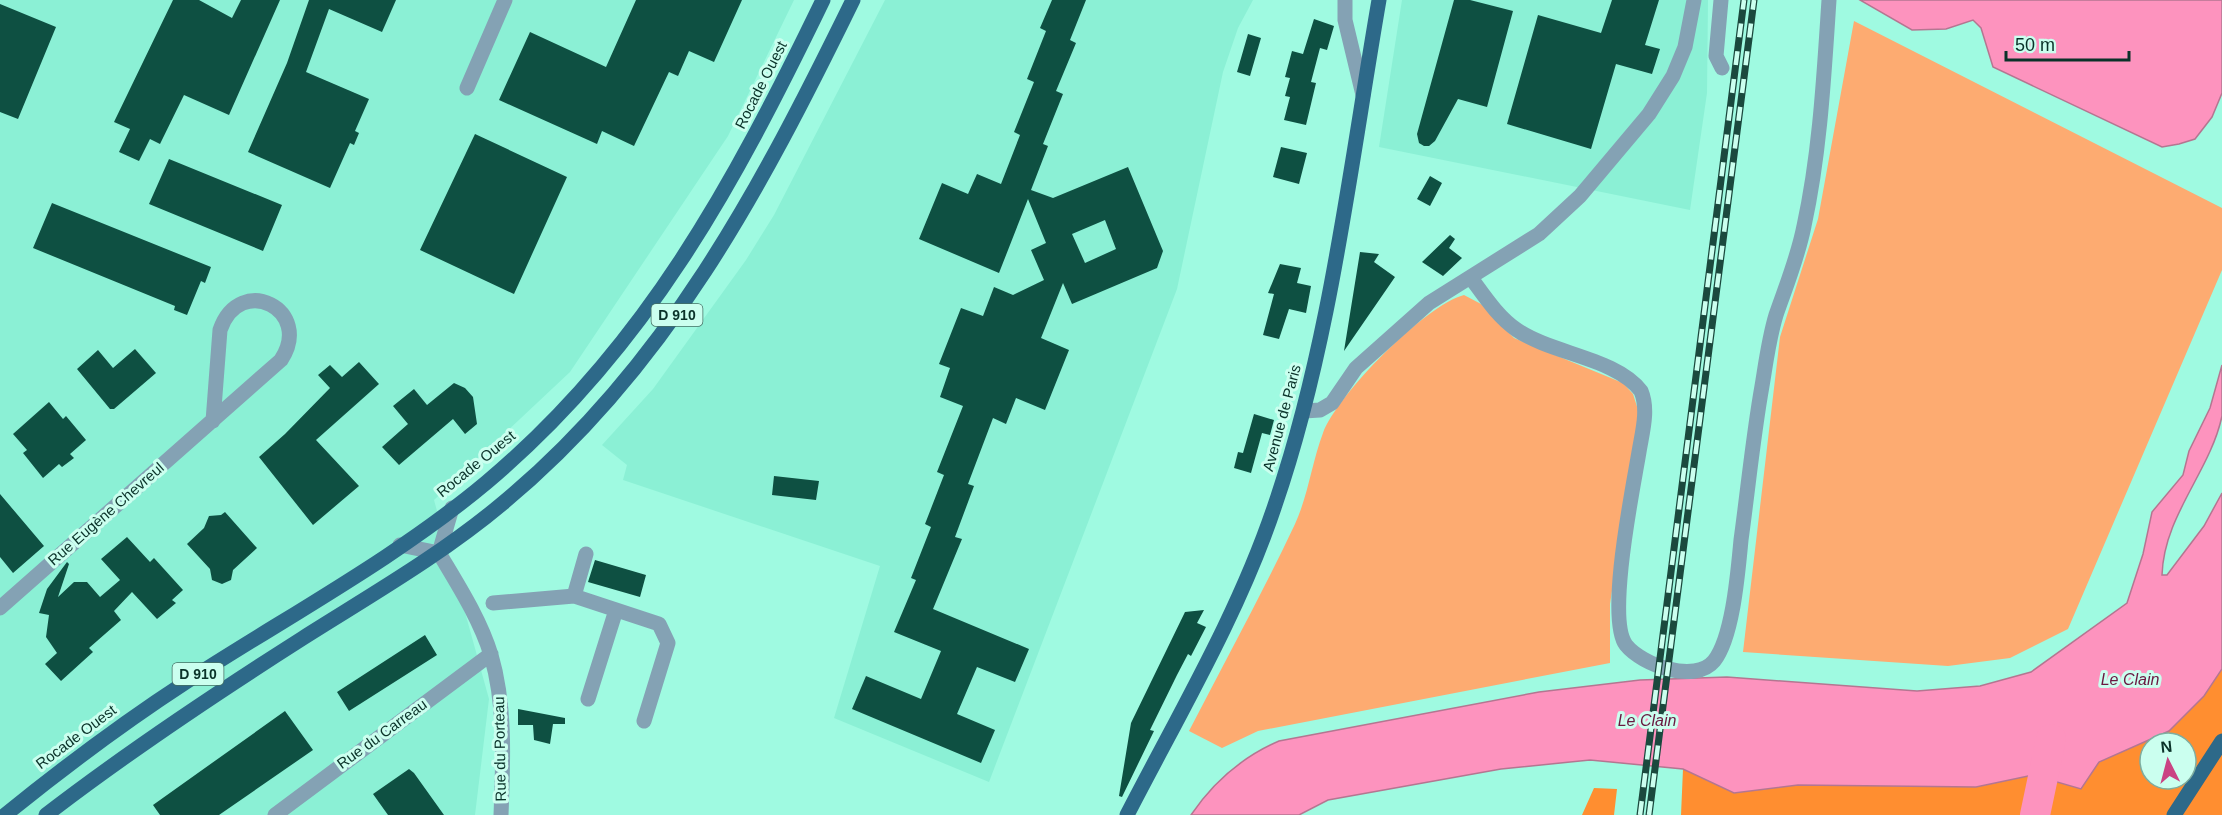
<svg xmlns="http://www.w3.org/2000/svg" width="2222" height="815" font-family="Helvetica,sans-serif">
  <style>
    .built { fill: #8bf0d5 }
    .green { fill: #fdab71 }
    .forest { fill: #ff8e30; fill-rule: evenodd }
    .water { fill: #fd93be; stroke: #b47691; stroke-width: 1.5 }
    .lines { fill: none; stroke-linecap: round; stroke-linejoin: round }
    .river { stroke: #fd93be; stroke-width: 30 }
    .building { fill: #0e5042; fill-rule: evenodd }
    .minor { stroke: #84a2b4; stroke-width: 15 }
    .major { stroke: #2d6989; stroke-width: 15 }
    .rail-casing { stroke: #1b493e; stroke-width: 7 }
    .rail { stroke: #cbffef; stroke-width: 4.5; stroke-dasharray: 14; stroke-linecap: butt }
    .labels { text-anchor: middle; stroke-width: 6; stroke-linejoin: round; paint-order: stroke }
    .shield { fill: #cbffef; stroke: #447064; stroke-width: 1.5 }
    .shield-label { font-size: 14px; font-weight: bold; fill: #0a3229 }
    .street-label { font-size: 15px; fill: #0a3229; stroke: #cbffef }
    .water-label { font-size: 16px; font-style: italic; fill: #6a1941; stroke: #cbffef }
  </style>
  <rect width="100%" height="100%" fill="#9ffae1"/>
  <!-- built -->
  <path class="built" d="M0,0H794L728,136L570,372L434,500L489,699L475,815H0Z
    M885,0H1253L1238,28L1223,72L1177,289L989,782L834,718L880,566L623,480L627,465L602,445L653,389L746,260L774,215Z
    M1402,0H1708L1707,93L1690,210L1379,147Z"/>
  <!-- green -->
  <path class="green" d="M1854,21L2222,208V270L2068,629L2010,658L1948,666L1743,652L1780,337L1818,219Z
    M1464,295L1481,304L1514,338L1623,383L1633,394L1639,413L1610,604V663L1258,731L1222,748L1189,731C1224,663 1262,594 1295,524C1308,496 1312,462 1323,433C1337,395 1425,305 1464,295Z"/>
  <!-- forest -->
  <path class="forest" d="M2222,669V815H1681L1683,769L1734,793L1798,785L1976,787L2033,775L2080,788L2098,762L2169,731L2204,696ZM2150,743H2186V779H2150Z
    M1594,788L1617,789L1614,815H1582Z"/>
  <!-- water -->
  <path class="water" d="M1860,0H2222V93L2212,117L2195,139L2179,144L2162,147L1993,67L1981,28L1973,20L1946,29L1912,30Z
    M2222,365C2222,381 2222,400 2222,416C2210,472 2164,515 2162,575H2167L2204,526L2222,493V669L2204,696L2169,731L2099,762L2081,789L2033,775L1976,787L1798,785L1734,793L1683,769L1590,760L1501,769L1328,800L1299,815H1191C1214,781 1242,757 1279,741L1539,692L1640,680L1727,677L1917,691L1980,686L2031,672L2127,603L2143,554L2152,512L2183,475L2189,451L2210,408Z"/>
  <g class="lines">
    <!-- river -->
    <path class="river" d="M2035,815L2051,739"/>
  </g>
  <!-- building -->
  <path class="building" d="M173,0H199L232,18L241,0H280L229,115L184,95L160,144L150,139L139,161L119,152L130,129L114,122Z
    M309,0H396L382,32L329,9L306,72L369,99L355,131L359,133L354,145L350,143L330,188L248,152L287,63Z
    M636,0H742L714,62L689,51L678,76L669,72L634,146L602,131L597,144L499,100L530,32L606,67Z
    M1052,0H1086L1070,40L1076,43L1056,91L1063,94L1043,144L1048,146L1031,190L1053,198L1128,167L1163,251L1157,268L1072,304L1063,283L1041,338L1069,350L1045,410L1016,398L1006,424L993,418L968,484L974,486L955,537L962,539L933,609L1029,649L1015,682L977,667L957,714L995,730L981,763L852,709L866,676L921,699L941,651L894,632L916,580L911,578L931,527L925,524L944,475L937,472L963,406L940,397L950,368L939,364L961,308L983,316L994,287L1013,295L1044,280L1031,250L1046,243L1028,199L999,273L919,239L942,183L968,194L977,174L1001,184L1020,135L1014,132L1034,82L1027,79L1046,31L1040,28ZM1105,220L1116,249L1085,263L1072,234Z
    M1454,0H1470L1513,11L1487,107L1458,99L1435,141L1429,146H1424L1419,143L1417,134Z
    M1612,0H1659L1645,45L1660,49L1652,74L1616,64L1591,149L1507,124L1538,15L1601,33Z
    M0,4L56,27L18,119L0,112Z
    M1314,19L1334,26L1327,50L1320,48L1311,82L1316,83L1306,125L1284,120L1290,97L1285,96L1290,78L1285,77L1292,51L1303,54Z
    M1248,34L1261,38L1250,76L1237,72Z
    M475,134L567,177L514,294L420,250Z
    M1281,147L1307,153L1299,184L1273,177Z
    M169,159L282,205L263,251L149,204Z
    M1430,176L1442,183L1430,206L1417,199Z
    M52,203L211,267L205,283L201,281L187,315L174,310L175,306L33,248Z
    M1450,235L1455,239L1449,248L1462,258L1443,276L1422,262Z
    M1360,252L1379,254L1374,262L1395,277L1344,351Z
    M1280,264L1301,268L1297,283L1311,286L1306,313L1289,309L1279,339L1263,335L1274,294L1268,293Z
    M135,349L156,373L114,409H110L77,369L98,350L113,368Z
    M359,362L379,384L316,440L359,486L313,525L259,457L285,434L330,388L318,375L330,365L342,377Z
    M454,383L465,388L473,397L477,424L465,434L453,419L399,465L382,447L408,424L393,406L414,389L427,405Z
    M49,402L63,419L66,416L86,440L70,454L74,458L62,467L59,464L43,478L23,453L27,450L13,434Z
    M1254,414L1274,420L1270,435L1262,433L1251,473L1234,468L1238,452L1243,453Z
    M774,476L819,481L816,500L772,495Z
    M0,494L44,546L13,573L0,557Z
    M225,512L257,548L233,570L231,580L222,584L212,580L210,569L187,544L204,528L209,516L221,515Z
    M127,537L150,562L154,558L183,590L172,600L176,603L157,619L132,592L114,611L121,620L89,648L93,652L61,681L45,664L57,653L46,637L49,615L39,613L47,589L67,562L69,564L58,597L74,582H87L100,597L120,580L101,559Z
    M595,560L646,575L640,597L588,582Z
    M1204,610L1197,623L1206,627L1191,656L1188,654L1177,675L1150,730L1154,731L1122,797L1119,796L1131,723L1185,612Z
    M425,635L437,655L349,711L337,692Z
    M518,709L565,718V724H553L550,744L534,740L533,725H518Z
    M285,711L313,750L219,815H160L153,805Z
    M409,769L414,773L444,815H388L373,794Z"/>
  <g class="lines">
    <!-- minor -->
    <path class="minor" d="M1345,0V20L1363,95
      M1721,0L1716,56L1722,68
      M467,88L505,0
      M1471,278C1485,297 1498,317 1517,330C1552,354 1616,358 1641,391C1649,410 1642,433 1639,452C1633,488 1606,619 1626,645C1642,665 1695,684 1714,661C1733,637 1738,571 1741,540C1748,489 1753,437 1762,386C1766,362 1769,338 1776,315C1786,286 1798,257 1804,226C1820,153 1824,75 1829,0
      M1304,411L1320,410L1332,403L1356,368L1429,303L1539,234L1580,196L1649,114L1673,76L1685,47L1694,0
      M400,545L439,553
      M439,553C458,585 480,619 491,655C506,706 503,762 501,815
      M439,553L452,508
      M574,596L586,554
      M493,603L574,596L659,624L668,643L644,721
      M0,608L281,360C314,310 240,272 220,330L213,421
      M588,699L616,610
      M275,815L491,654"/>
    <!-- major -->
    <path class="major" d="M5,815C63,768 123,723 186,682C286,617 395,559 487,482C646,348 734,184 823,0
      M46,815C129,751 215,694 303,638C371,595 441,555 503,503C667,367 761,188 853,0
      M1127,815C1179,714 1239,613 1275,505C1330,345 1350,167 1379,0
      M2174,815L2222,741"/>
    <!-- rail casing -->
    <g class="rail-casing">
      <path id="rail" d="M1640,815L1744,0
        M1649,815L1754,0"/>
    </g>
    <!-- rail -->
    <use href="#rail" class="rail"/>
  </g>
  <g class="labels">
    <!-- shield labels -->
    <g class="shield">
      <rect x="651.5" y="304" width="51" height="22" rx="4.5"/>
      <rect x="172.5" y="663" width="51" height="22" rx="4.5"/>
    </g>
    <g class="shield-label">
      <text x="677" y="320">D 910</text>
      <text x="198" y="679">D 910</text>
    </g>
    <!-- street labels -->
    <g class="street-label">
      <text transform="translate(761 85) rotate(-63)" y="5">Rocade Ouest</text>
      <text transform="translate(1282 418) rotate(-75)" y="5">Avenue de Paris</text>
      <text transform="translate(476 464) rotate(-39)" y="5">Rocade Ouest</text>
      <text transform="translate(106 514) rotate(-41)" y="5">Rue Eugène Chevreul</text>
      <text transform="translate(382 734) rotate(-36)" y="5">Rue du Carreau</text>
      <text transform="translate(76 737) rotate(-37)" y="5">Rocade Ouest</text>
      <text transform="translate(500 749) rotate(-91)" y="5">Rue du Porteau</text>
    </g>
    <!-- water labels -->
    <g class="water-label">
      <text x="2130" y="685">Le Clain</text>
      <text x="1647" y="726">Le Clain</text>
    </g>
  </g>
  <!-- north arrow -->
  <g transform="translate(2168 761) rotate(354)"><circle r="28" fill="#cbffef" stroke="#7eada0" stroke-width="1.5"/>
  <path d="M0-4.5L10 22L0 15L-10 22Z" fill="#ca4383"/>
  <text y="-9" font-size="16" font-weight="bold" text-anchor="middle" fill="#0a3229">N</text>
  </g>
  <!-- scale -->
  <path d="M2006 51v9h123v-9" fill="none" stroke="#0a3229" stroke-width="3"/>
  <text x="2015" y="51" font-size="18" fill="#0a3229" stroke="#cbffef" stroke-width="4.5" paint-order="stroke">50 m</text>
</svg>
